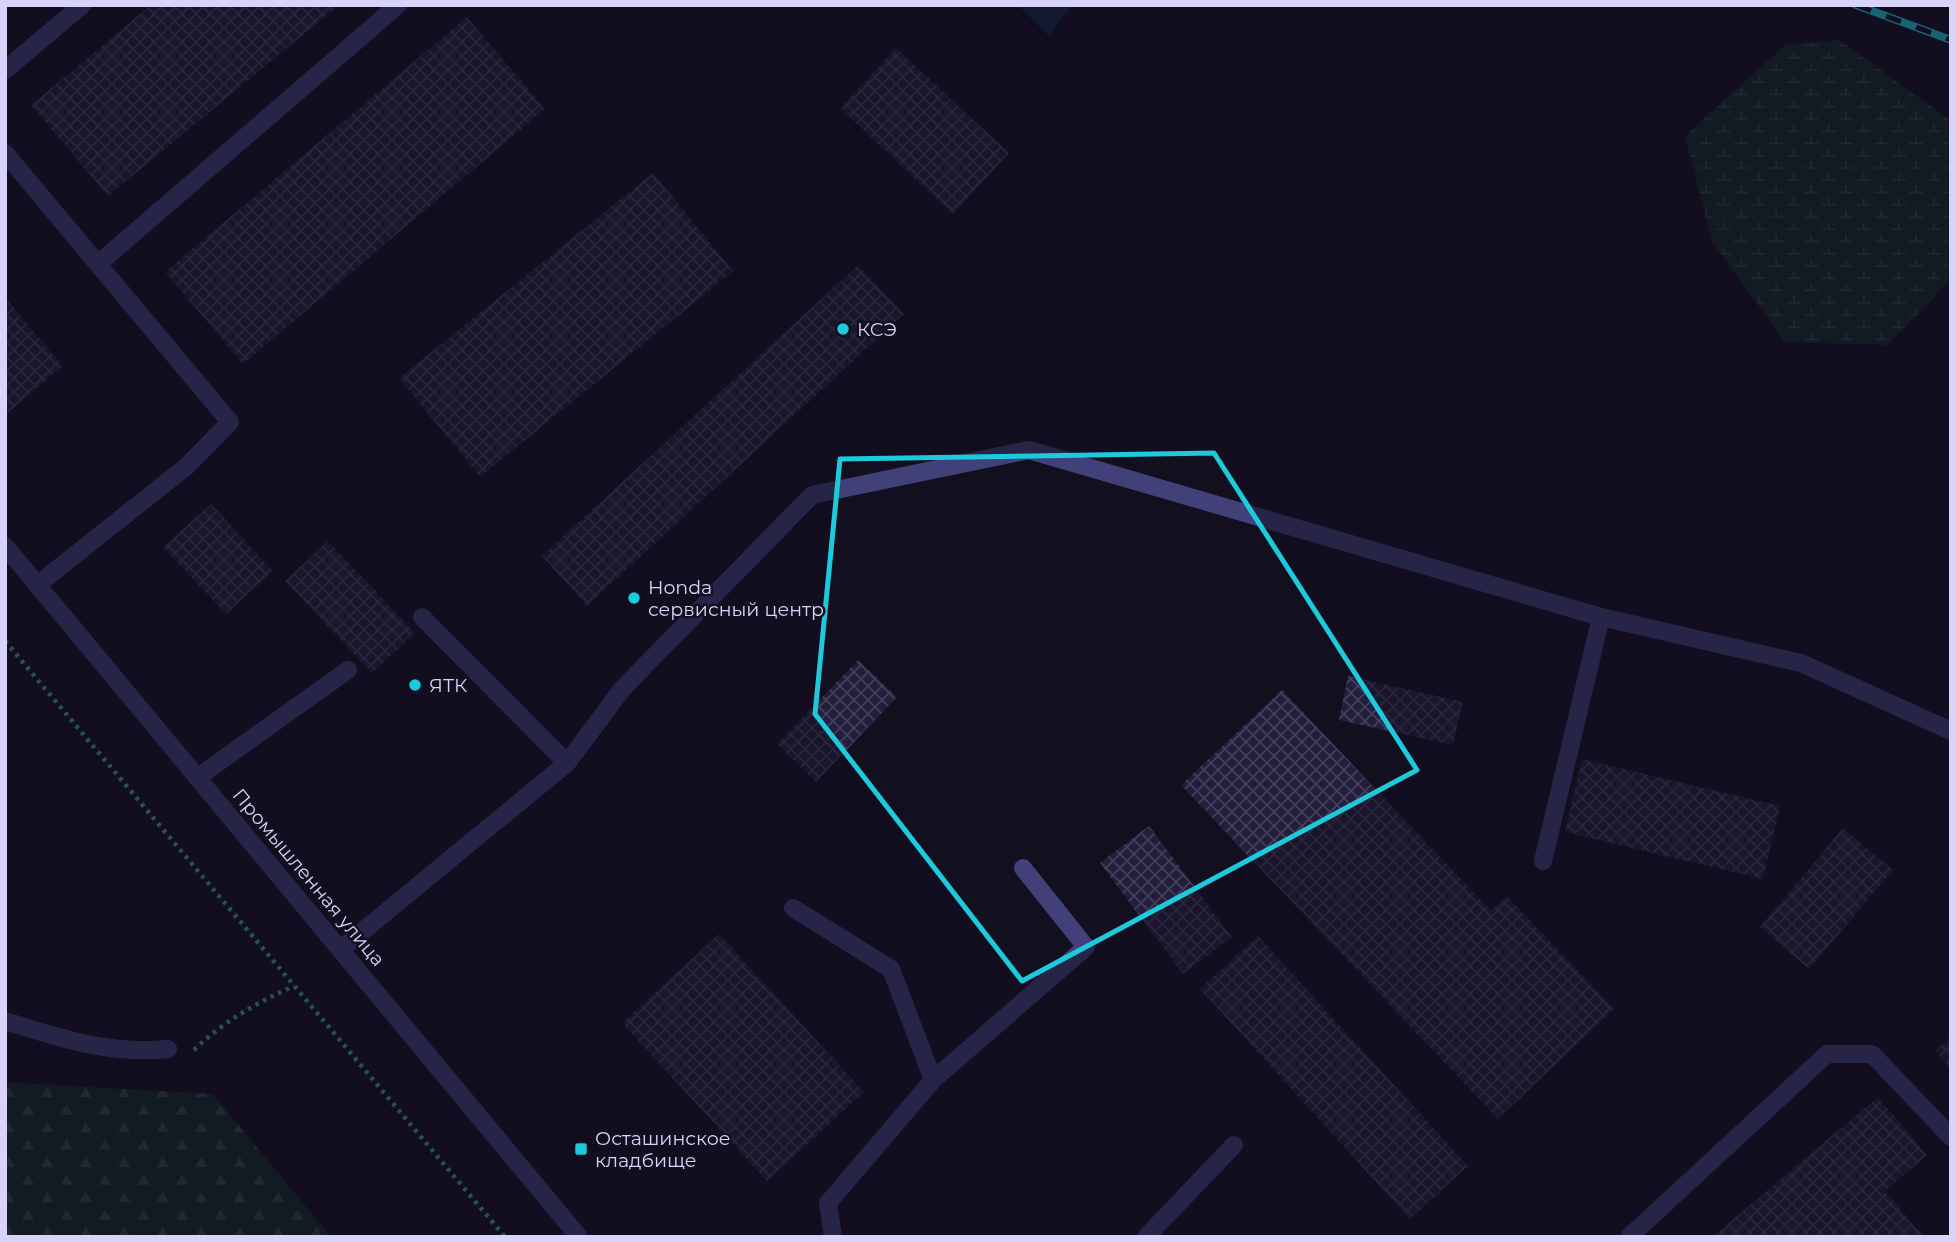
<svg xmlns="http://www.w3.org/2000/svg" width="1956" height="1242" font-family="Montserrat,sans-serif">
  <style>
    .forest { fill: url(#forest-firs) }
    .wetland { fill: url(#wetland-marsh) }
    .water { fill: #152743 }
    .building { fill: url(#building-cross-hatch) }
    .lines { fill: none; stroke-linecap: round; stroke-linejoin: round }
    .path { stroke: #3da39b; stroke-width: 4.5; stroke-dasharray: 3.5 5; stroke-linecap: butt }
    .minor { stroke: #424078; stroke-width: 18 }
    .rail-casing { stroke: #1dcadb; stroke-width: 8 }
    .rail { stroke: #120f1f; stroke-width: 5; stroke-dasharray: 16; stroke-linecap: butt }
    .marked { fill: none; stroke: #1dcadb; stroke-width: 5; stroke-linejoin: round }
    .poi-dot { fill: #1dcadb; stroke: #120f1f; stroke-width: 2.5 }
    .labels { text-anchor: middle; stroke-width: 5; stroke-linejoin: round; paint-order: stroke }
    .poi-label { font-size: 19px; fill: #d7d3f9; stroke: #120f1f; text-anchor: start }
    .street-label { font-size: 19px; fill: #d7d3f9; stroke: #120f1f }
  </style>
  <defs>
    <pattern id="forest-firs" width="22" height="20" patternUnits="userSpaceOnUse" patternTransform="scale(1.75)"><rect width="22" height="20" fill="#132827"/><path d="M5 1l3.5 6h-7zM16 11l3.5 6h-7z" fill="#354647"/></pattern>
    <pattern id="wetland-marsh" width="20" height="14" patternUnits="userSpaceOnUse" patternTransform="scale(1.75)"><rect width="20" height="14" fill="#132827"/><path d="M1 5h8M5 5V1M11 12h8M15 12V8" fill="none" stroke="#354647"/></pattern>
    <pattern id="building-cross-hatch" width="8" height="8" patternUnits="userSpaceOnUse" patternTransform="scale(1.75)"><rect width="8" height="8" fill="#241e3d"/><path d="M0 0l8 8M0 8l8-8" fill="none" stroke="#433e5a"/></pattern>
  </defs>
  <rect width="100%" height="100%" fill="#120f1f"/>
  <!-- forest -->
  <path class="forest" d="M5,1082L213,1094L331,1237H5Z"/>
  <!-- wetland -->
  <path class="wetland" d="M1839,40L1949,119L1951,123V279L1888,345L1785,342L1712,242L1685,136L1786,44Z"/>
  <!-- water -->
  <path class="water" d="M1018,5H1072L1049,36Z"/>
  <!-- building -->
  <path class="building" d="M151,5H339L108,196L31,105Z
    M467,17L545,109L243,364L165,272Z
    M896,48L1009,153L953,214L840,108Z
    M653,173L733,271L480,477L399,378Z
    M858,265L904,314L587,606L542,556Z
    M5,298L63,366L5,415Z
    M211,504L273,571L226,614L163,547Z
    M328,541L415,633L372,673L285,581Z
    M858,660L897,697L816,782L777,744Z
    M1348,676L1463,702L1453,745L1339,720Z
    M1282,690L1491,911L1507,896L1614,1009L1498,1119L1181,785Z
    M1582,759L1780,806L1763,879L1565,832Z
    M1149,826L1232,937L1183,974L1100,863Z
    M1843,828L1893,870L1809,969L1760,927Z
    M719,934L864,1092L767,1181L622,1023Z
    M1258,936L1468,1166L1410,1219L1200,989Z
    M1951,1037V1069L1935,1050Z
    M1878,1097L1927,1155L1885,1191L1924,1237H1712Z"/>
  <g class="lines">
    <!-- path -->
    <path class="path" d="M5,641L505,1237
      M194,1050C224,1021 256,1003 294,986"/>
    <!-- minor -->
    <path class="minor" d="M5,70L82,5
      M5,153L230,422L187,466L37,585
      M98,264L398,5
      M5,546L579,1237
      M1601,617L1801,663L1951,731
      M567,763L623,688L812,495L1029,450L1601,617L1543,861
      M198,777L348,670
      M793,908L891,969L933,1080
      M341,949L567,763L422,617
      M5,1021C60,1038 110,1055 168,1049
      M833,1237L828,1203L933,1080L1086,947L1023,868
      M1146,1237L1234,1145
      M1629,1237L1827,1054H1872L1951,1137"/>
    <!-- rail casing -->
    <g class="rail-casing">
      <path id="rail" d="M1856,5L1951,40"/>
    </g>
    <!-- rail -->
    <use href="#rail" class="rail"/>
  </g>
  <!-- marked area -->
  <path d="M0 0H1956V1242H0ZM1214,453L1417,770L1022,981L815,714L840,459Z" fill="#120f1f" fill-opacity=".55" fill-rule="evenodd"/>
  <path class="marked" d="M1214,453L1417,770L1022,981L815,714L840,459Z"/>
  <!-- markers -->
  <g class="poi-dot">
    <circle cx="843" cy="329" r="7"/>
    <circle cx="634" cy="598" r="7"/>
    <circle cx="415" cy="685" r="7"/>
    <rect x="574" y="1142" width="14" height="14" rx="3.5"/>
  </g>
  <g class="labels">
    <!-- poi labels -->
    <g class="poi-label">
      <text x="857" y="336">КСЭ</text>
      <text x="648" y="594">Honda<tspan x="648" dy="22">сервисный центр</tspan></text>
      <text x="429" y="692">ЯТК</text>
      <text x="595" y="1145">Осташинское<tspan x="595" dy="22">кладбище</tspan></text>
    </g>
    <!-- street labels -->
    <g class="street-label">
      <text transform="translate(309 877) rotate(50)" y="7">Промышленная улица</text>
    </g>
  </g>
  <!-- border -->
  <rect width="1956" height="1242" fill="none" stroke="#d7d3f9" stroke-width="14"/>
</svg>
